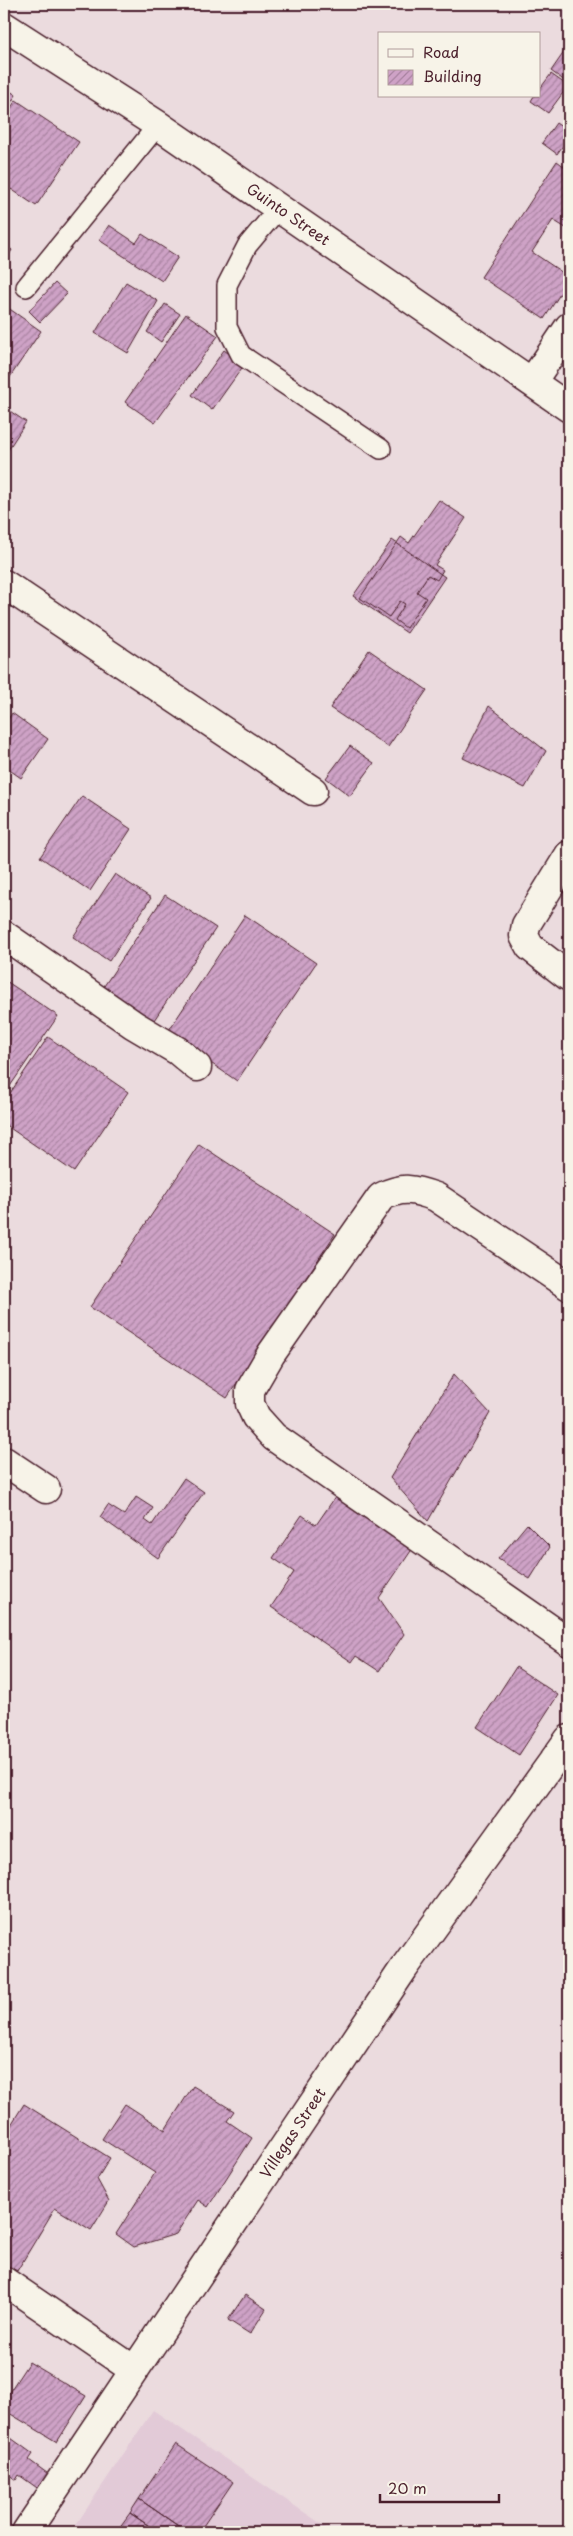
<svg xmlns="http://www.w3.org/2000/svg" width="573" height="2536" font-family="'Playpen Sans',sans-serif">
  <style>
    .built { fill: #e2cad7 }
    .building { fill: url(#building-hatch); stroke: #4a1f2b }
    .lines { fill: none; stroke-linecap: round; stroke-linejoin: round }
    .service-casing { stroke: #4a1f2b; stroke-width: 22 }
    .minor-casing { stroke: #4a1f2b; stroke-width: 31 }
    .service { stroke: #f7f3e8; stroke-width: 19 }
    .minor { stroke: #f7f3e8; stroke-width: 28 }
    .labels { text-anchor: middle; stroke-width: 4; stroke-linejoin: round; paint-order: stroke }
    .street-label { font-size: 15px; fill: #4a1f2b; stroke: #f7f3e8 }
  </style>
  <defs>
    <pattern id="building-hatch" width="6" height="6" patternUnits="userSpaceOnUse" patternTransform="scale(1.25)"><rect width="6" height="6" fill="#cea2c6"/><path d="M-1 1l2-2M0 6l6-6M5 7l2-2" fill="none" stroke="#a983a1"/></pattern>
  </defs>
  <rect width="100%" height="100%" fill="#ebdbde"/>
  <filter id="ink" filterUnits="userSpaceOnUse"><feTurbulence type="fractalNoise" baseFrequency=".02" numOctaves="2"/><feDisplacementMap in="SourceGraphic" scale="10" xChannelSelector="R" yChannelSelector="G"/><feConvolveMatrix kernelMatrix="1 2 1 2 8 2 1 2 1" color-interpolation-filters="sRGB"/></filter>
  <g filter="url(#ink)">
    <!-- built -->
    <path class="built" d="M153,2410L326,2527L322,2532H71Z"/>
    <!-- building -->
    <path class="building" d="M569,45V84L551,71Z
      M551,74L568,86L548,113L531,101L534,96H539V90Z
      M4,87L16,95L4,113Z
      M16,100L79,142L36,206L11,189L4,200V118Z
      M556,123L569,132V137L557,154L542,143Z
      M557,161L569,170V230L553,220L532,252L569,277V280L544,319L481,277Z
      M109,225L136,243L142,234L178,257L162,281L99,240Z
      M4,244L12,250L4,263Z
      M126,282L158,301L128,353L95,333Z
      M55,283L67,294L40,322L29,311Z
      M165,304L180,314L161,342L147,332Z
      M4,305L41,331L4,386Z
      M186,314L218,336L155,423L125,402Z
      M224,350L244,365L212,410L192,395Z
      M4,407L26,422L4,456Z
      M439,500L466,518L435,565L443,570L437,580L428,575L417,592L426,598L406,628L395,620L405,604L400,601L389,617L360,598L401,537L409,543Z
      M392,540L445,577L407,633L353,596Z
      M369,650L427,690L388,747L330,708Z
      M489,706L546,751L525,788L463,758Z
      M12,713L48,739L21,778L4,766V725Z
      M350,746L374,763L350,796L326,778Z
      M82,796L131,829L90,891L40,857Z
      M115,874L151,898L109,961L73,937Z
      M165,895L216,928L148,1029L98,995Z
      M245,915L316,963L237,1081L167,1033Z
      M6,981L58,1016L4,1095V984Z
      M48,1037L128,1092L74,1172L4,1124V1102Z
      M199,1144L335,1234L227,1398L90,1307Z
      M454,1374L490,1413L428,1521L390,1478Z
      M184,1478L204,1492L158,1558L100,1517L108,1505L124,1515L136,1497L153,1508L145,1520L152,1525Z
      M338,1493L415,1545L379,1598L404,1634L379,1671L356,1656L352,1662L271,1607L294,1572L273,1558L302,1515L316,1525Z
      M527,1524L550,1547L530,1579L498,1559Z
      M569,1593V1609L561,1604Z
      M516,1667L558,1695L519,1755L477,1727Z
      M193,2086L234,2111L227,2121L252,2138L208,2207L198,2200L176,2234L134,2247L116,2234L155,2173L102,2139L125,2104L165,2130Z
      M24,2104L110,2158L97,2179L109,2201L91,2230L55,2208L17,2271L4,2263V2221L7,2216L4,2213V2136Z
      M245,2295L266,2309L250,2334L228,2320Z
      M29,2362L86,2396L57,2442L4,2410V2400Z
      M4,2433L33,2454L29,2460L51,2476L40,2490L19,2475L16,2480L4,2471Z
      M176,2444L233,2482L199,2532H187L139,2499Z
      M139,2499L187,2532H158L130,2513Z
      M130,2513L158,2532H116Z"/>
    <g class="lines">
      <!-- service casing -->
      <g class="service-casing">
        <path id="service" d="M278,209L247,246L227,285V327L241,355L381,449
          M26,287L158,125"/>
      </g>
      <!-- minor casing -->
      <g class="minor-casing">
        <g id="minor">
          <path id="s1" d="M4,26L158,125L569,408"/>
          <path d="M532,382L569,327"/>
          <path d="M4,584L313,791"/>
          <path d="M569,855L526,925L524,936L530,947L569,977"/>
          <path d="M4,935L134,1025L178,1051L197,1067"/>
          <path d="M569,1286L436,1197C414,1189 403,1186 381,1197L271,1354L250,1390V1404L256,1417L274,1437L569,1642"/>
          <path d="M4,1461L46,1489"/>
          <path d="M4,2281L134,2370"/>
          <path id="s2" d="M26,2532L404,1968L569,1739"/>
        </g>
      </g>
      <!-- service -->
      <use href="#service" class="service"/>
      <!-- minor -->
      <use href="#minor" class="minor"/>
    </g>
  </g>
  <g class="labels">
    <!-- street labels -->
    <g class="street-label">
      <text dy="5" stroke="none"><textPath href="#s1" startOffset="341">Guinto Street</textPath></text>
      <text dy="5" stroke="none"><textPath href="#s2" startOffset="480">Villegas Street</textPath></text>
    </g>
  </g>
  <!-- margin -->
  <rect width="573" height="2536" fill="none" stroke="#f7f3e8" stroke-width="20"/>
  <rect x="10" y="10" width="553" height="2516" fill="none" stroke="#4a1f2b" stroke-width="2" filter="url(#ink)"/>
  <!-- legend -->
  <rect x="378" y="32" width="162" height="65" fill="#f7f3e8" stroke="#b29e9c"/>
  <rect x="388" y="49" width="25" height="8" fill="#f7f3e8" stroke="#b29e9c"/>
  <text x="423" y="58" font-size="15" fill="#4a1f2b">Road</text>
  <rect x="388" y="70" width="25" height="15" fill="url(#building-hatch)" stroke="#b29e9c"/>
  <text x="423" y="82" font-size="15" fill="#4a1f2b">Building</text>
  <!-- scale -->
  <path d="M380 2494v8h119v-8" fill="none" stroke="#4a1f2b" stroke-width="2.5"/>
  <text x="388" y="2494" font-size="15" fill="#4a1f2b" stroke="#f7f3e8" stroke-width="4" paint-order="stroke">20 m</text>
</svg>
